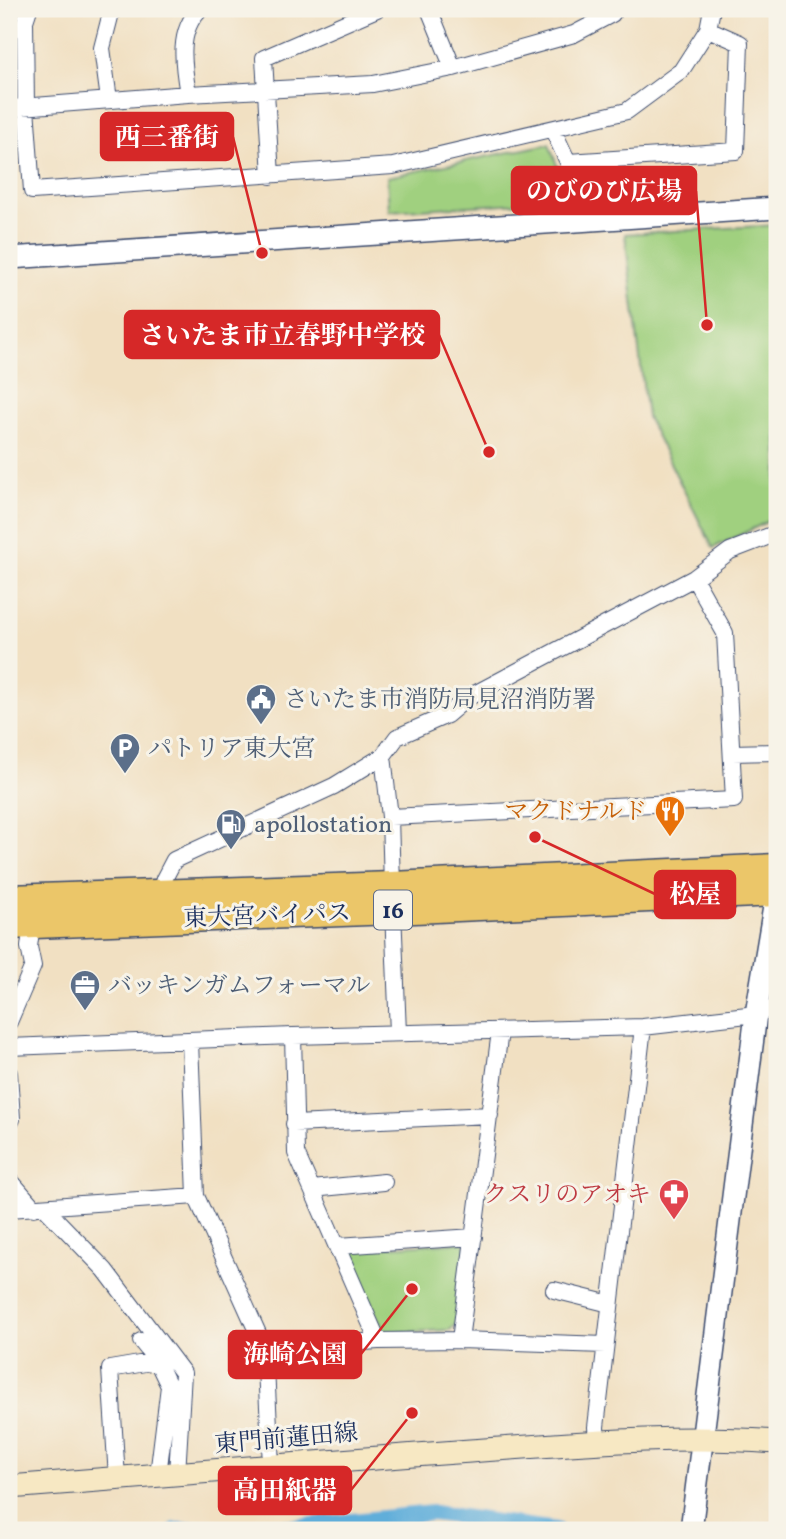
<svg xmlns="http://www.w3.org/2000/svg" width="786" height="1539" font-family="Vollkorn,'Noto Serif JP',serif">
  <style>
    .green { fill: #a0d07f; stroke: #5e806e; stroke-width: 2 }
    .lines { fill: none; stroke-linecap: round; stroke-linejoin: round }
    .canal { stroke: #61aeda; stroke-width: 16 }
    .minor-casing { stroke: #3b4a6d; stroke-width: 18 }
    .tertiary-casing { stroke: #3b4a6d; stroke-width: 24 }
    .secondary-casing { stroke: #3b4a6d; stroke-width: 25 }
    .trunk-casing { stroke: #3b4a6d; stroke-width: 31 }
    .minor { stroke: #fff; stroke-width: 16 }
    .tertiary { stroke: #fff; stroke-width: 21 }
    .secondary { stroke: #f7e8c3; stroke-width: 23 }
    .trunk { stroke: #ebc669; stroke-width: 28 }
    .labels { text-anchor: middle; stroke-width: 6; stroke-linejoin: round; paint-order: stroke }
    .shield { fill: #f7f3e8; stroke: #5d6a87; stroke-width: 2 }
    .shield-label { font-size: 23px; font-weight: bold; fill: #1b2f5e }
    .service-label { font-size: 24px; fill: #4e5e75; stroke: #f7f3e8; text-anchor: start }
    .food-label { font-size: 24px; fill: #c56008; stroke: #f7f3e8; text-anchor: end }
    .street-label { font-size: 24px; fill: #1b2f5e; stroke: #f7f3e8 }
    .health-label { font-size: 24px; fill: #be3a42; stroke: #f7f3e8; text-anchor: end }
    .leader { fill: none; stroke: #d62828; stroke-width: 2.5 }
    .callout-dot { fill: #d62828; stroke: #f7f3e8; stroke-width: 2.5 }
    .callout { fill: #d62828; stroke: #d62828; stroke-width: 2.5 }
    .callout-label { font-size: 26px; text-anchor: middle; font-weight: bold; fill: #fff }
  </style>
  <rect width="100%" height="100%" fill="#f7f3e8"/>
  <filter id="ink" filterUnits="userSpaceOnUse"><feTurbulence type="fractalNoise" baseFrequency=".0143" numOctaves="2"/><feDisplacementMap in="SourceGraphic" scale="14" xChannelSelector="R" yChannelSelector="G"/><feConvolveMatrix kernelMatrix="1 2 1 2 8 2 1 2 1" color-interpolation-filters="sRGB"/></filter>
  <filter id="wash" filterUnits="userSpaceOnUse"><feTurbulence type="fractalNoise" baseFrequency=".00686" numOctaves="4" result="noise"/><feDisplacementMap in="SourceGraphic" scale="28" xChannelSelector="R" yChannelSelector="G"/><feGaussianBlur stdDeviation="1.57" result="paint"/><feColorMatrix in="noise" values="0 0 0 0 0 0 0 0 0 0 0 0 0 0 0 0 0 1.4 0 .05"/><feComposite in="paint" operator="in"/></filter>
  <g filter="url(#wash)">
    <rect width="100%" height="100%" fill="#f1e0c2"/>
    <!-- green -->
    <path class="green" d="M549,144L558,168L550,172L553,201L389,211L387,177Z
      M777,225V517L713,548L647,417L625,234Z
      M463,1242L466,1246L456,1324L450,1330L388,1333L383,1330L348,1254L351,1249Z"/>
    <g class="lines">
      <!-- canal -->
      <path class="canal" d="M176,1530H262L433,1513L556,1530"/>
    </g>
  </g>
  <g filter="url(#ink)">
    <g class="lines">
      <!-- minor casing -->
      <g class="minor-casing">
        <path id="minor" d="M29,9L25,21L26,107L32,191L393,166L627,111L681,71L708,29L712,9
          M429,9L453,68
          M188,94C183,65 177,31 200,9
          M109,100L102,48L112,9
          M9,108L188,94L373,84L453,68L574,34L612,14L615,9
          M553,130L568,162L736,151L740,43L708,29
          M271,176L264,58L377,9
          M732,753L777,752
          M383,756L390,817L392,886
          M390,817L734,800L725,633L694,578
          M160,893L164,879L174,860L334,786L383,756L397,737L447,715L467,698L694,578L730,551L777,533
          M393,910L398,1033
          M9,1022L33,966L29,947L32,923
          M293,1036L296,1153L378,1341
          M190,1041L196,1196L265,1349L271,1465
          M9,1047L293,1036L643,1027L756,1014L777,1007
          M9,1073L12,1119L9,1125
          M294,1124L490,1115
          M9,1179L34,1208
          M312,1189L384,1182
          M44,1207L105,1270L183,1373L177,1474
          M9,1209L196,1196
          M338,1246L474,1237
          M554,1290L610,1304
          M460,1340L500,1031
          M141,1341L157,1361L169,1386L158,1475
          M265,1349L378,1341L460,1340L605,1345
          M597,1442L596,1427L643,1027
          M117,1478L110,1369L157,1361"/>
      </g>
      <!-- tertiary casing -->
      <g class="tertiary-casing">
        <path id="tertiary" d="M9,258L777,208
          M691,1530L756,1014L777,889"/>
      </g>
      <!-- secondary casing -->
      <g class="secondary-casing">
        <path id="secondary" d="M9,1487C162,1475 316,1462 470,1451C572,1444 674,1434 777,1442"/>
      </g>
      <!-- trunk casing -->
      <g class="trunk-casing">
        <path id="trunk" d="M9,899L392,886L777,868
          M9,925L393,910L777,892"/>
      </g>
      <!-- minor -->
      <use href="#minor" class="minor"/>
      <!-- tertiary -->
      <use href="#tertiary" class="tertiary"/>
      <!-- secondary -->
      <use href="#secondary" class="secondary"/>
      <!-- trunk -->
      <use href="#trunk" class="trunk"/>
    </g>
  </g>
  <!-- icons -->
  <defs>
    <g id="civic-pin" transform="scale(1.575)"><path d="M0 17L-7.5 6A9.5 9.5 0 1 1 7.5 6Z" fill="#5c6f8a" stroke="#f7f3e8"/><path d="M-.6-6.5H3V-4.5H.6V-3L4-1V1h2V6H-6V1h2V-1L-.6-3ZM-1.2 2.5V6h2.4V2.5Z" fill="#fff"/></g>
    <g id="parking-pin" transform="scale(1.575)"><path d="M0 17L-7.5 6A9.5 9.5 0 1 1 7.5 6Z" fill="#5c6f8a" stroke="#f7f3e8"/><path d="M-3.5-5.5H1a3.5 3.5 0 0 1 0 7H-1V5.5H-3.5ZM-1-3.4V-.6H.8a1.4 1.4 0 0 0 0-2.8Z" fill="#fff"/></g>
    <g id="restaurant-pin" transform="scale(1.575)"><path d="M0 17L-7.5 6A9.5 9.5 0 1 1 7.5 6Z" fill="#e8710a" stroke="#f7f3e8"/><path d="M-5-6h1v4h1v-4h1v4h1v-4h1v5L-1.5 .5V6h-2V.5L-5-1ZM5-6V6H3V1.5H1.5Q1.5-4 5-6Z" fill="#fff"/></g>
    <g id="fuel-pin" transform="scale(1.575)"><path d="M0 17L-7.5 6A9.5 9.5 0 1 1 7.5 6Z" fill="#5c6f8a" stroke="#f7f3e8"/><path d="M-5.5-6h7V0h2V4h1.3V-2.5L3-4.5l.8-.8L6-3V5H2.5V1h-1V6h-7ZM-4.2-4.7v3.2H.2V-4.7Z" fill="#fff"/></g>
    <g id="office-pin" transform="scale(1.575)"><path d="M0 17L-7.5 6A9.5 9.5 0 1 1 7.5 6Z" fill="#5c6f8a" stroke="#f7f3e8"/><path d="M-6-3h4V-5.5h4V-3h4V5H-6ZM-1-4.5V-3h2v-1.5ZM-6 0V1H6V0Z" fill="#fff"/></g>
    <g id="pharmacy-pin" transform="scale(1.575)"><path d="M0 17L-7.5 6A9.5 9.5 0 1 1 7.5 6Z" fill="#e0444e" stroke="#f7f3e8"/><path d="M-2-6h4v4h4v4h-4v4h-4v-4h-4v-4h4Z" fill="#fff"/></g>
  </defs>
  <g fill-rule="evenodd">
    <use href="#civic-pin" x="261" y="699"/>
    <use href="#parking-pin" x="125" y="748"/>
    <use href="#restaurant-pin" x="670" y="811"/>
    <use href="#fuel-pin" x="231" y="824"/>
    <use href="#office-pin" x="85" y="985"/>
    <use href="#pharmacy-pin" x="674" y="1194"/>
  </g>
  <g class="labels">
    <!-- shield labels -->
    <rect class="shield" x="374" y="890.5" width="38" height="39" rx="5"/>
    <g class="shield-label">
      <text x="393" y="918">16</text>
    </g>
    <!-- service labels -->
    <g class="service-label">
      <text x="284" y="707">さいたま市消防局見沼消防署</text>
      <text x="148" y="756">パトリア東大宮</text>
      <text x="254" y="832">apollostation</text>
      <text x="108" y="993">バッキンガムフォーマル</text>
    </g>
    <!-- food labels -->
    <g class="food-label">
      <text x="647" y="819">マクドナルド</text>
    </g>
    <!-- street labels -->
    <g class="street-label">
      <text transform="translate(267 915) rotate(-2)" y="8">東大宮バイパス</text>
      <text transform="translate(286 1438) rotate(-5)" y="8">東門前蓮田線</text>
    </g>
    <!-- health labels -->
    <g class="health-label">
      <text x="651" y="1202">クスリのアオキ</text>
    </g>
  </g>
  <!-- callouts -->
  <path class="leader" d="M262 253L233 137M707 325L696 191M489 452L439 335M535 837L655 894M412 1289L361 1354M412 1413L351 1490"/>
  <g class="callout-dot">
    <circle cx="262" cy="253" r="7"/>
    <circle cx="707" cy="325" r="7"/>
    <circle cx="489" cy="452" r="7"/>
    <circle cx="535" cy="837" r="7"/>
    <circle cx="412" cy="1289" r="7"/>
    <circle cx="412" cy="1413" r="7"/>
  </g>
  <g class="callout">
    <rect x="101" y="113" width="132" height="47" rx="7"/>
    <rect x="512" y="167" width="184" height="47" rx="7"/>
    <rect x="125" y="311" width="314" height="47" rx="7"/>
    <rect x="655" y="871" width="80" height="47" rx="7"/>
    <rect x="229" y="1331" width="132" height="47" rx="7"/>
    <rect x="219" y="1467" width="132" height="47" rx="7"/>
  </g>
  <g class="callout-label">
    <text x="167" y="146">西三番街</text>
    <text x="604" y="200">のびのび広場</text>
    <text x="282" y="344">さいたま市立春野中学校</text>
    <text x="695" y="903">松屋</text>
    <text x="295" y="1363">海崎公園</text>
    <text x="285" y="1499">高田紙器</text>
  </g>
  <!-- margin -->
  <rect width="786" height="1539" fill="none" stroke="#f7f3e8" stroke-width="35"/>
</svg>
